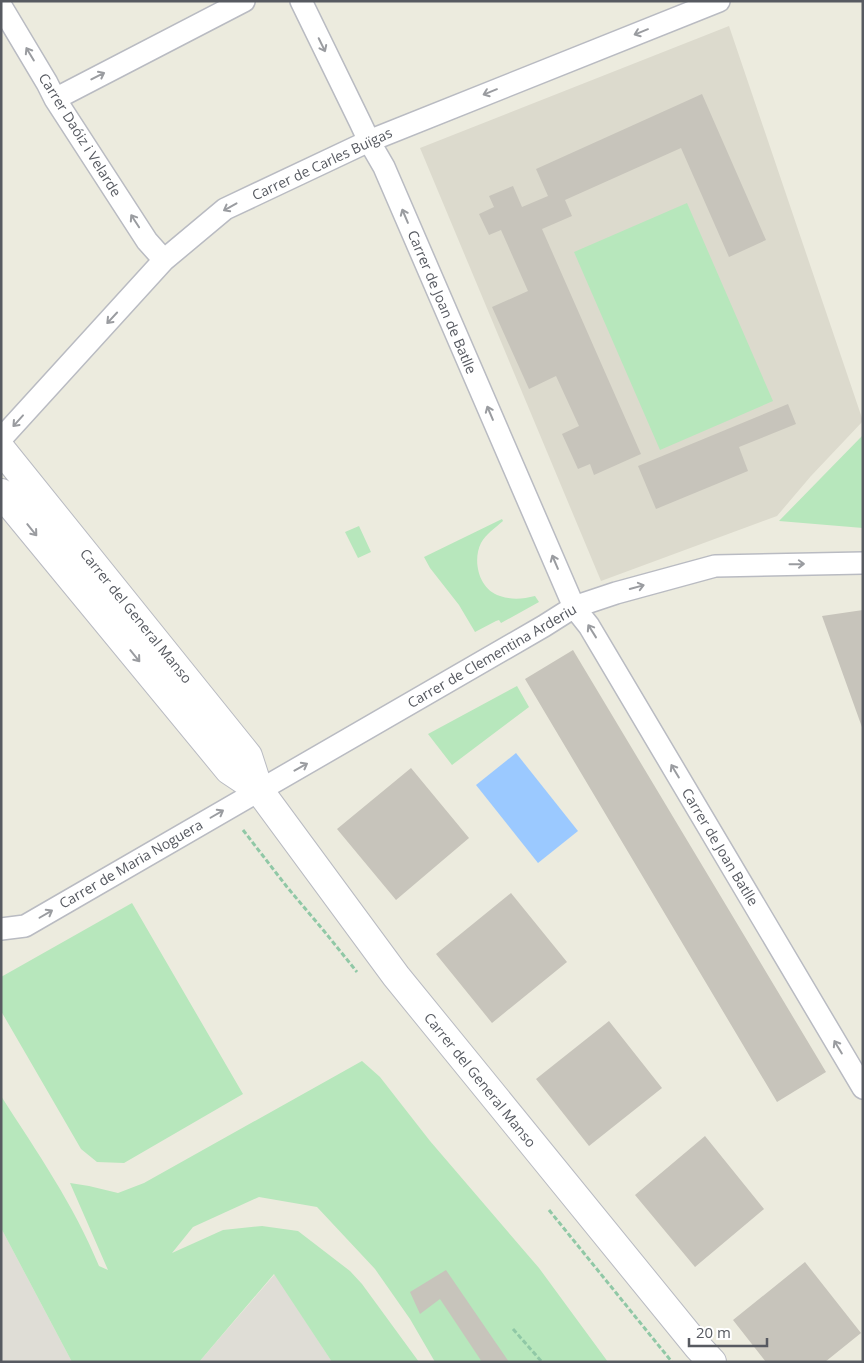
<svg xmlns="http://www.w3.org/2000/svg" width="864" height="1363" font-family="'Open Sans',sans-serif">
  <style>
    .industrial { fill: #dfddd6 }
    .education { fill: #dcdacd }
    .green { fill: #b7e7bc }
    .water { fill: #9bc9ff }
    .building { fill: #c7c4bb }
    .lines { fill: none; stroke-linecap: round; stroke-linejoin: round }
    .minor-casing { stroke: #b9bbc2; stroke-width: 24 }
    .tertiary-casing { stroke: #b9bbc2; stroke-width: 30 }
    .path { stroke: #90c8a6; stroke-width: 3; stroke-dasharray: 5 2.5; stroke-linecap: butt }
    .minor { stroke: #fff; stroke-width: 21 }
    .tertiary { stroke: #fff; stroke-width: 28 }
    .oneway { stroke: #9a9ca0 }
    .labels { text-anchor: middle; stroke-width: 4; stroke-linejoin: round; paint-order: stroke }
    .street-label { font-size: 14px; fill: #575a61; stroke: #fff }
  </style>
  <rect width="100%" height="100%" fill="#ecebde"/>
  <!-- industrial -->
  <path class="industrial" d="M1,1228L72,1362H1Z
    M275,1274L332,1362H199Z"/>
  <!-- education -->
  <path class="education" d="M729,26L863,421L811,476L777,516L601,581L420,148Z"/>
  <!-- green -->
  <path class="green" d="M687,203L773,401L660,450L574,252Z
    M863,435V528L779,521Z
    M502,519L503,521C495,528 486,534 481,543C472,561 479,590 500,596C512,600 523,599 535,596L539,602L501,623L499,620L496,621L475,632L459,605L430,568L424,557Z
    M359,526L371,552L358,558L345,532Z
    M517,686L529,707L452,765L428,734Z
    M132,903L243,1094L124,1163L97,1162L81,1149L1,1011V977Z
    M362,1061L380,1077L430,1141L539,1268L608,1362H435L410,1319L375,1269L317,1207L259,1197L193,1227L172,1253L223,1230L262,1226L298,1231L350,1271L362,1284L419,1362H332L274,1274L199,1362H72L1,1228V1096C37,1152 74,1205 99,1266L108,1270L70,1183L89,1186L118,1193L144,1183Z"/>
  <!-- water -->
  <path class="water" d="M516,753L578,831L538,863L476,785Z"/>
  <!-- building -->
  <path class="building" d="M702,94L766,240L729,257L681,148L565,200L572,216L542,229L641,454L594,475L590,464L578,469L562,434L579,426L556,376L529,389L492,307L528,291L501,230L489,235L479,214L494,207L489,196L513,186L522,207L548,196L536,169Z
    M788,404L796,424L739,447L748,471L656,509L638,466Z
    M863,610V730L822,616Z
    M573,650L826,1072L777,1102L525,679Z
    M411,768L469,838L396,900L337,829Z
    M511,893L567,962L492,1023L436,954Z
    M609,1021L662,1088L589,1146L536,1079Z
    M705,1136L764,1209L695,1267L635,1195Z
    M805,1262L861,1333L825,1362H766L733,1320Z
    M446,1270L509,1362H482L440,1299L420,1314L410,1292Z"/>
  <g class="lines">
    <!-- minor casing -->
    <g class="minor-casing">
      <path id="minor" d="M301,1L360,122L369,141L384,167L574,607L589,626L863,1088
        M1,6L47,83L55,99L147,241L164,260
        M55,99L244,1
        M1,439L164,260L225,209L369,141L719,1
        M1,929L25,926L544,626L574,607L616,593L715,566L863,563"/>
    </g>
    <!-- tertiary casing -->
    <g class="tertiary-casing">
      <path id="tertiary" d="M1,449L248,756L259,790
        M1,493L229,770L259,790L396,976L698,1347L712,1362"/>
    </g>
    <!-- path -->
    <path class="path" d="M243,830L287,887L324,931L357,972
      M549,1210L672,1362
      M513,1329L542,1362"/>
    <!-- minor -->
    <use href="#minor" class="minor"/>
    <!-- tertiary -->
    <use href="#tertiary" class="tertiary"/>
  </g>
  <!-- one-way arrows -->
  <defs><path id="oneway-shaft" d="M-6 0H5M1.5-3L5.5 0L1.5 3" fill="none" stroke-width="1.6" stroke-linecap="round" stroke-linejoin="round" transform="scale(1.25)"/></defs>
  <g class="oneway">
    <use href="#oneway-shaft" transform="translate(641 32) rotate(158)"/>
    <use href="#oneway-shaft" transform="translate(322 45) rotate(64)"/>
    <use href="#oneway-shaft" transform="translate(30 54) rotate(-121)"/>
    <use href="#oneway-shaft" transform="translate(98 76) rotate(-27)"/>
    <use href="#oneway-shaft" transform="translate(490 92) rotate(158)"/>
    <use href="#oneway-shaft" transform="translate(230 207) rotate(151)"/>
    <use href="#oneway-shaft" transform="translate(405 216) rotate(-113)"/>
    <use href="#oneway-shaft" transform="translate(135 221) rotate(-123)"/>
    <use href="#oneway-shaft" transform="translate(112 318) rotate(133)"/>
    <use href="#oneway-shaft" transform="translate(490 413) rotate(-113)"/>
    <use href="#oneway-shaft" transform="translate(18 421) rotate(132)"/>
    <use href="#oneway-shaft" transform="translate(32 530) rotate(51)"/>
    <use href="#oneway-shaft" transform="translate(555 562) rotate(-113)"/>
    <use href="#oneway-shaft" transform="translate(797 564) rotate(-1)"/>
    <use href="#oneway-shaft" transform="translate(637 587) rotate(-15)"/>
    <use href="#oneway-shaft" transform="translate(592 631) rotate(-122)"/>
    <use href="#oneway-shaft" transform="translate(135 656) rotate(51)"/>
    <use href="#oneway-shaft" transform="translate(301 767) rotate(-29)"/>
    <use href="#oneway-shaft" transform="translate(675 771) rotate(-121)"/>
    <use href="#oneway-shaft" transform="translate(217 814) rotate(-30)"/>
    <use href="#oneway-shaft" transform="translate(46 914) rotate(-30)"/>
    <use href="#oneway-shaft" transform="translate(838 1047) rotate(-121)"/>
  </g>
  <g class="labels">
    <!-- street labels -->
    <g class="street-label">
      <text transform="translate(80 135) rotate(58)" y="5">Carrer Daóiz i Velarde</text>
      <text transform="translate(322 164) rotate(-25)" y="5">Carrer de Carles Buïgas</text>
      <text transform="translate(442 302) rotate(67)" y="5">Carrer de Joan de Batlle</text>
      <text transform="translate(136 616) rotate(51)" y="5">Carrer del General Manso</text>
      <text transform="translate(492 656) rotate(-30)" y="5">Carrer de Clementina Arderiu</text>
      <text transform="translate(720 847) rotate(59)" y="5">Carrer de Joan Batlle</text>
      <text transform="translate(131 864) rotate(-30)" y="5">Carrer de Maria Noguera</text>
      <text transform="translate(480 1080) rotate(51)" y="5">Carrer del General Manso</text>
    </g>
  </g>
  <!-- border -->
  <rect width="864" height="1363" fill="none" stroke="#575a61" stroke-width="5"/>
  <!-- scale -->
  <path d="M689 1338v8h78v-8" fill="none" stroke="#575a61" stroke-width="2.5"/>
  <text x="696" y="1338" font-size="15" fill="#575a61" stroke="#ffffff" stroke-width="4" paint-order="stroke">20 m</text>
</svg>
